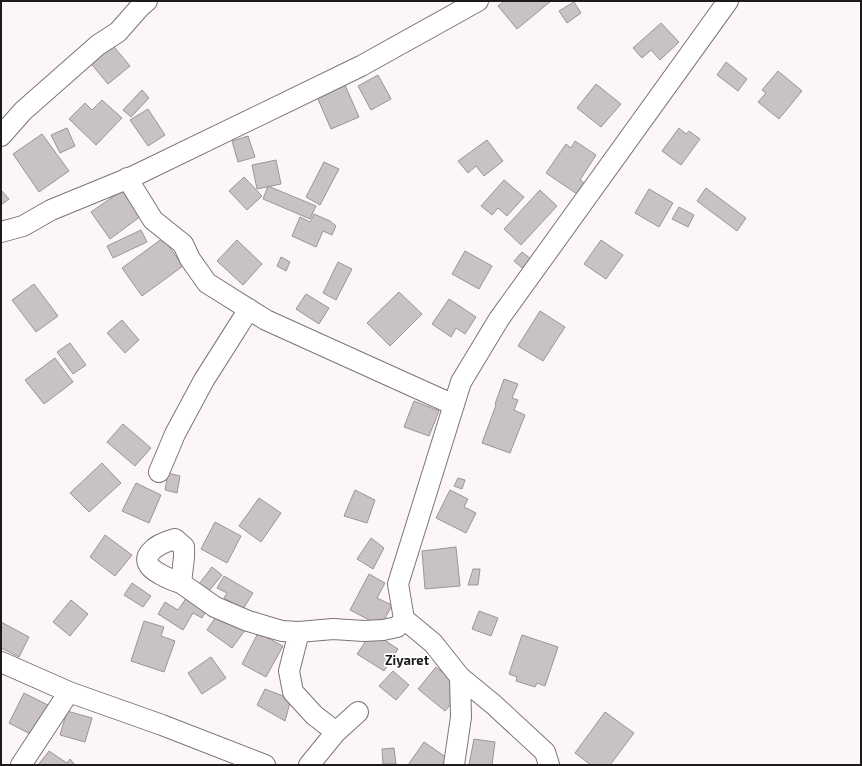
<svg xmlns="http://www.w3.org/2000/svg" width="862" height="766" font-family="'Exo 2',sans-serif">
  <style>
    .building { fill: #c8c1c5; stroke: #9b9498 }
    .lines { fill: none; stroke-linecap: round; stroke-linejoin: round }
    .minor-casing { stroke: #7b7578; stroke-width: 22 }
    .minor { stroke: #fff; stroke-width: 20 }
    .labels { text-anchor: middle; stroke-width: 3.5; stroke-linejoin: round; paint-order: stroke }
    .neighbourhood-label { font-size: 13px; font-weight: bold; fill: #1d1a1c; stroke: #fff }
  </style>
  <rect width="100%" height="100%" fill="#fcf5f9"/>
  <!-- building -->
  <path class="building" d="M504,1H551L517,29L498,6Z
    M574,2L581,13L567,23L559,11Z
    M661,23L679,42L660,60L651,50L642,58L633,48Z
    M110,42L130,66L108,84L88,60Z
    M726,62L747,79L738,91L717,75Z
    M778,71L802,91L779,119L758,102L766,93L762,90Z
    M378,75L391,99L371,110L358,86Z
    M596,84L621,104L601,127L577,108Z
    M345,85L359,117L331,129L317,97Z
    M142,90L149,98L131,117L123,110Z
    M102,100L122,118L96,145L69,119L85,103L92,110Z
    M148,109L165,135L148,146L130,120Z
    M67,128L75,146L60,153L51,135Z
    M679,128L686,134L689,131L700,139L681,165L662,151Z
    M42,134L69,171L39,192L13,154Z
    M248,136L255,157L238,162L232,141Z
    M487,140L503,161L484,176L476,166L468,173L458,161Z
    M575,141L596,155L580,180L587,185L580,196L546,173L566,144L571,148Z
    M276,160L281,184L257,189L252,165Z
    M324,162L339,169L320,205L306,197Z
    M244,177L262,196L247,210L229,191Z
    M504,180L524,197L507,216L498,208L492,215L481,206Z
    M268,186L316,206L310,219L263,199Z
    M127,187L145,213L110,239L91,212Z
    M706,188L746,218L737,231L697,201Z
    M649,189L673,203L659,227L635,213Z
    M1,190L9,199L1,205Z
    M540,190L557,206L521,245L504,229Z
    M679,207L694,215L688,227L672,219Z
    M314,214L330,221L336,226L332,235L323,231L316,247L292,236L300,217L310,222Z
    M141,230L147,242L113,258L107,246Z
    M163,238L183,266L142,296L122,268Z
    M237,240L262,264L243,285L217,261Z
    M601,240L623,255L606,279L584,264Z
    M465,251L492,266L479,289L452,274Z
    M522,252L536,263L528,273L514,261Z
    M281,257L290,262L286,271L277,266Z
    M338,262L352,269L336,300L323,293Z
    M34,284L58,316L36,332L12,300Z
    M399,292L422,314L390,346L367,323Z
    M306,294L329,308L319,324L296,309Z
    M449,299L476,317L465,334L456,328L451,337L432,324Z
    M540,311L565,327L543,361L518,346Z
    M122,320L139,340L125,353L107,333Z
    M70,343L86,365L73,374L57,352Z
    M55,358L73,382L44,404L25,380Z
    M504,379L518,384L512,398L518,400L514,410L525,415L510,453L482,443L496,405L495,404Z
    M414,401L439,411L429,436L404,427Z
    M123,424L151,448L135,466L107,442Z
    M102,463L121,483L89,512L70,493Z
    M168,473L180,476L177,493L165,490Z
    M458,478L465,480L462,489L454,486Z
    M136,483L161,495L149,523L122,511Z
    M355,490L375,500L367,523L344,516Z
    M450,490L468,499L464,507L476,513L466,533L436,518Z
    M259,498L281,513L261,542L239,526Z
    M215,522L241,536L227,563L201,549Z
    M105,535L132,555L115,576L90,557Z
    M371,538L384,548L373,569L357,559Z
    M456,547L460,586L425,589L422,551Z
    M212,567L222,575L209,591L199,584Z
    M473,569H480L478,585H468Z
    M369,574L385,583L377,598L392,605L381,626L350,610Z
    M224,576L253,593L243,609L224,598L227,593L217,588Z
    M132,583L151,596L143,607L124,595Z
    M187,597L207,609L202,618L193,613L183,630L158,614L165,602L178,610Z
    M71,600L88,614L70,636L53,622Z
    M220,611L246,629L232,648L207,630Z
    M479,611L498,618L491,636L472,629Z
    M144,621L164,627L161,636L175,641L164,672L131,661Z
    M1,622L29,637L19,657L1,648Z
    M372,632L398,649L384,671L357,654Z
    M258,633L283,646L266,677L242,664Z
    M522,635L558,647L545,686L537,683L535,687L516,681L517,677L509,674Z
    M211,657L226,678L202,694L188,673Z
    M436,667L457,684V697L445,711L418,689Z
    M393,671L409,685L396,700L379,686Z
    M265,689L291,699L285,721L257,705Z
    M24,693L48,705L32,735L9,723Z
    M67,711L92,718L85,742L60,735Z
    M605,712L634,733L610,765H591L575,753Z
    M474,739L495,742L492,765H469Z
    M424,742L450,760L446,765H408Z
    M394,748L396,764H383L382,749Z
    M49,751L67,763L70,759L75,765H38Z"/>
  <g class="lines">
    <!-- minor casing -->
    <g class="minor-casing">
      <path id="minor" d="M1,136L23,111L98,45L118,32L140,7L147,1
        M127,178L153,220L183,244L190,259L207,283L266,320L454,405
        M1,232L23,226L51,210L134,176L361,66L478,1
        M159,472L175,434L204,380L249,309
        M181,583C173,581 167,578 160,574C132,559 156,544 175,539L184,547V557L181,583L215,607L248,621L282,631L299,632L333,629L364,631L383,630L397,627L405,619
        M299,632L289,671L293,692L314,715L336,732
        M1,662L69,692L162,725L265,765
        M460,677L493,704L545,752L549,765
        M21,765L69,692
        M309,765L336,732L358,712
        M454,765L461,717L460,677L433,643L404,619L398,584L461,382L499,319L728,1"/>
    </g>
    <!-- minor -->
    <use href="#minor" class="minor"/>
  </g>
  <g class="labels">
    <!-- neighbourhood labels -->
    <g class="neighbourhood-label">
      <text x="407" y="665">Ziyaret</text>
    </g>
  </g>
  <!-- border -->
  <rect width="862" height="766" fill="none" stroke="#1d1a1c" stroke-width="4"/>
</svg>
